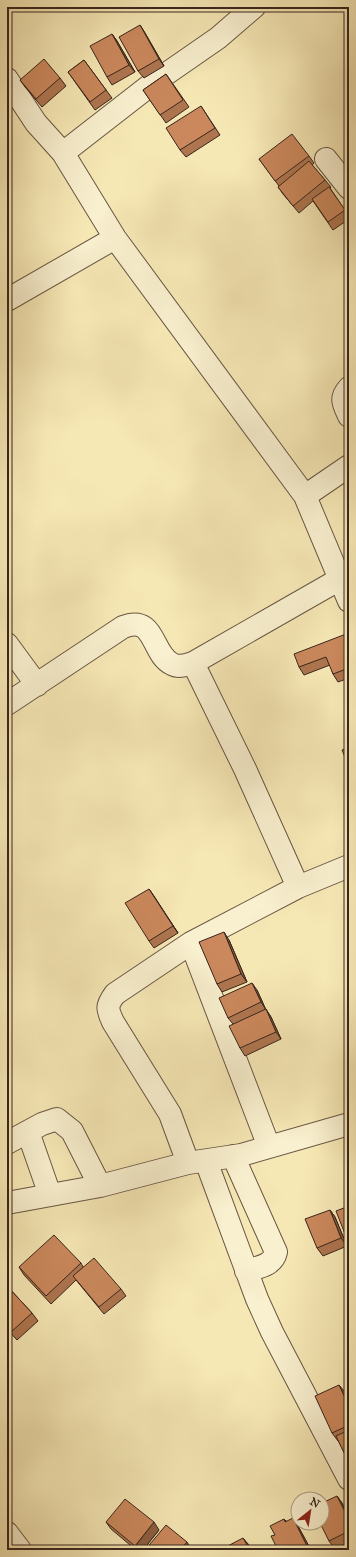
<svg xmlns="http://www.w3.org/2000/svg" width="356" height="1557" font-family="'IM FELL Great Primer',serif">
  <style>
    .lines { fill: none; stroke-linecap: round; stroke-linejoin: round }
    .minor-casing { stroke: #685643; stroke-width: 24 }
    .minor { stroke: #f9f0cf; stroke-width: 22 }
    .wall { fill: #ae754f; stroke: #38251d }
    .shaded-wall { fill: #8d5f40; stroke: #38251d }
    .building { fill: #ca885c; stroke: #38251d }
  </style>
  <rect width="100%" height="100%" fill="#f6e8b5"/>
  <filter id="stains"><feTurbulence type="fractalNoise" baseFrequency=".005" numOctaves="4"/><feColorMatrix values="0 0 0 0 .2 0 0 0 0 .09 0 0 0 0 .02 0 0 0 .5 -.17"/></filter>
  <radialGradient id="worn" r=".72"><stop offset=".6" stop-color="#630" stop-opacity="0"/><stop offset="1" stop-color="#630" stop-opacity=".3"/></radialGradient>
  <g class="lines">
    <!-- minor casing -->
    <g class="minor-casing">
      <path id="minor" d="M7,79L36,123L63,153L115,238L305,496L349,601
        M63,153L153,83L218,38L254,7
        M326,159L349,188
        M7,300L115,238
        M349,388C339,399 344,404 349,416
        M305,496L349,466
        M7,644L37,685
        M193,663L245,769L298,887
        M7,704L123,627C156,614 151,654 172,664C179,668 186,665 193,663L340,579
        M191,943L269,1147
        M28,1132L50,1195
        M7,1143L42,1124L57,1119L72,1131L100,1186
        M233,1156L276,1252C273,1266 258,1267 246,1271
        M206,1161L257,1299L272,1332L349,1479
        M188,1163L170,1114L113,1022C107,1009 106,1006 115,994L191,943L298,887L349,866
        M7,1203L100,1186L188,1163L241,1155L349,1124
        M7,1533L20,1550"/>
    </g>
    <!-- minor -->
    <use href="#minor" class="minor"/>
  </g>
  <!-- wall -->
  <path class="wall" d="M140,25L145,33L164,66L144,78L138,71Z
    M112,34L117,41L135,72L112,85L107,77Z
    M84,60L112,98L95,110L68,72Z
    M166,74L189,107L166,123L143,90Z
    M60,78L66,86L42,107L25,87L20,80Z
    M201,106L220,135L186,157L180,150Z
    M309,156L314,163L312,165L325,180L331,187L330,188L349,216V219L333,230L313,201L299,213L283,194L278,187L279,186L259,159Z
    M346,634L349,638V678L338,682L333,674L330,665L304,675L299,667Z
    M149,889L178,933L154,948L149,941Z
    M229,940L247,982L222,992L217,984Z
    M257,990L266,1010L271,1017L281,1039L245,1056L240,1048L233,1024L228,1018Z
    M330,1210L335,1217L347,1246L323,1256L317,1248Z
    M81,1263L83,1267L121,1289L126,1296L104,1314L76,1280L51,1304L24,1275L19,1267Z
    M7,1286L32,1313L38,1321L17,1340L7,1329Z
    M345,1392L349,1402V1463L338,1440V1441L332,1433Z
    M337,1496L342,1503L349,1517V1542L335,1549L329,1541Z
    M284,1519L286,1521L298,1526L311,1550H278L275,1535Z
    M106,1522L159,1530L143,1550H136L111,1529Z"/>
  <!-- shaded-wall -->
  <path class="shaded-wall" d="M140,25L145,33L164,66L159,59Z
    M112,34L117,41L135,72L129,65Z
    M149,889L154,896L178,933L173,926Z
    M224,932L229,940L247,982L241,974Z
    M252,983L257,990L266,1010L261,1002Z
    M266,1009L271,1017L281,1039L276,1032Z
    M330,1210L335,1217L347,1246L341,1238Z
    M339,1385L345,1392L349,1402V1406Z
    M337,1496L342,1503L349,1517V1520Z
    M293,1518L298,1526L311,1550H310L308,1548Z
    M154,1522L159,1530L143,1550H138L135,1546Z
    M243,1538L249,1545L251,1550H250Z
    M187,1542L192,1550H180Z"/>
  <!-- building -->
  <path class="building" d="M140,25L159,59L138,71L119,37Z
    M112,34L129,65L107,77L90,46Z
    M44,59L60,78L36,99L20,80Z
    M84,60L106,90L90,102L68,72Z
    M166,74L183,100L160,115L143,90Z
    M201,106L215,128L180,150L166,128Z
    M292,134L309,156L275,181L259,159Z
    M309,161L325,180L293,206L278,187Z
    M329,187L345,210L328,222L312,199Z
    M346,634L349,642V668L333,674L326,657L299,667L294,654Z
    M349,747V767L342,750Z
    M149,889L173,926L149,941L125,903Z
    M224,932L241,974L217,984L199,942Z
    M252,983L261,1002L228,1018L219,998Z
    M266,1009L276,1032L240,1048L229,1026Z
    M349,1206V1239H347L336,1211Z
    M330,1210L341,1238L317,1248L305,1219Z
    M54,1235L81,1263L46,1296L19,1267Z
    M94,1258L121,1289L99,1307L73,1276Z
    M7,1286L32,1313L11,1332L7,1328Z
    M339,1385L349,1406V1425L332,1433L315,1396Z
    M349,1430V1463L336,1436Z
    M337,1496L349,1520V1531L329,1541L320,1523H322V1503Z
    M125,1499L154,1522L135,1546L106,1522Z
    M293,1518L308,1548L303,1550H278L271,1536L275,1535L270,1526L284,1519L285,1522Z
    M166,1525L187,1542L180,1550H145Z
    M243,1538L250,1550H223L222,1549Z
    M88,1545L91,1550H80Z"/>
  <!-- margin -->
  <rect width="356" height="1557" fill="none" stroke="#f6e8b5" stroke-width="24"/>
  <rect x="8" y="8" width="340" height="1541" fill="none" stroke="#38251d" stroke-width="2"/>
  <rect x="12" y="12" width="332" height="1533" fill="none" stroke="#38251d"/>
  <!-- north arrow -->
  <g transform="translate(310 1511) rotate(30)"><circle r="19" fill="#f9f0cf" stroke="#ac9f88"/>
  <path d="M0-3L7 15L0 10L-7 15Z" fill="#8f2418"/>
  <text y="-6" font-size="11" font-weight="bold" text-anchor="middle" fill="#38251d">N</text>
  </g>
  <rect width="100%" height="100%" filter="url(#stains)"/>
  <rect width="100%" height="100%" fill="url(#worn)"/>
</svg>
